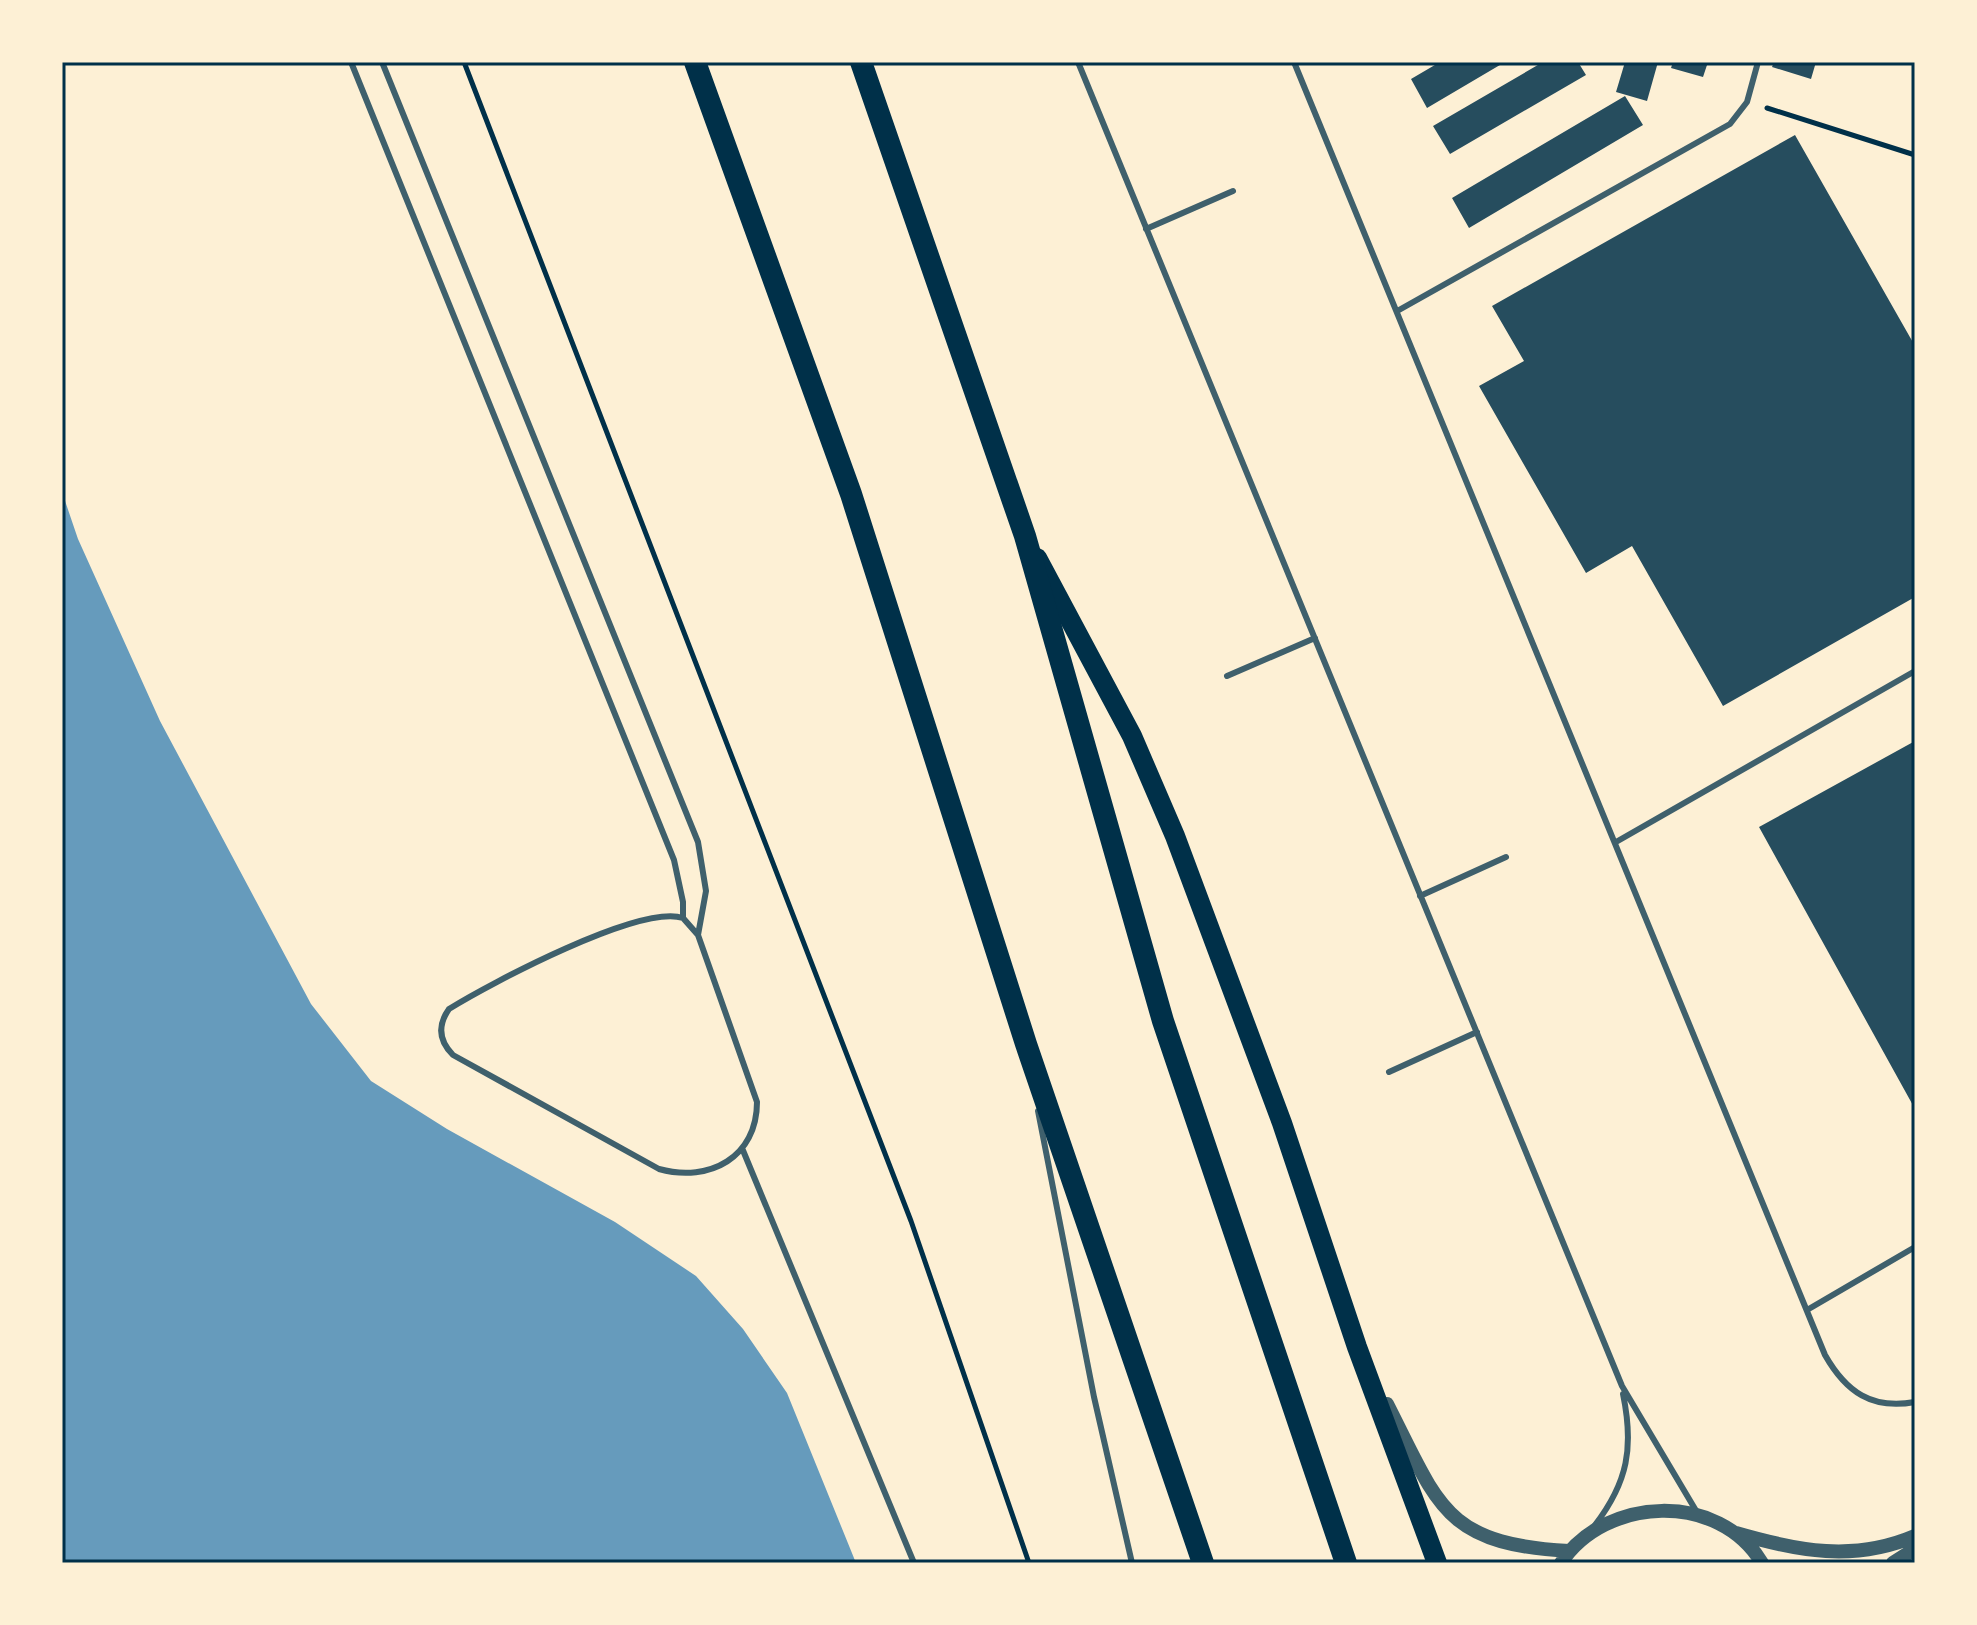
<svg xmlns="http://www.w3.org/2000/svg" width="1977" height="1625" font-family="'Asap Condensed',sans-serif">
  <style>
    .water { fill: #669bbc }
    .building { fill: #264d5e }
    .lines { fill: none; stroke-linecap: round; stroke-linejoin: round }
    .path { stroke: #003049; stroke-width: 5 }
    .service { stroke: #3f606c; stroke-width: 6 }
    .tertiary { stroke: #3f606c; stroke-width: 14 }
    .primary { stroke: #003049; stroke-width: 20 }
    .trunk { stroke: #003049; stroke-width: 22 }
    .neatline { fill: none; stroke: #003049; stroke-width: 3 }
  </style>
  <rect width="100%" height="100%" fill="#fdf0d5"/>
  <!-- water -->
  <path class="water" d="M62,492L78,539L160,721L311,1004L371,1081L447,1129L615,1222L696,1276L743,1329L787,1393L856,1563H62Z"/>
  <!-- building -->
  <path class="building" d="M1440,62H1505L1427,108L1411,79Z
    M1543,62H1578L1586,75L1450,154L1433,126Z
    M1625,62H1658L1647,101L1616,92Z
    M1673,62H1708L1703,77L1671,68Z
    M1774,62H1816L1811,79L1772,67Z
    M1625,96L1643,125L1469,228L1452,198Z
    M1795,135L1915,346V597L1723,706L1632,546L1586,573L1479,386L1524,361L1492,306Z
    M1915,741V1109L1759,827Z"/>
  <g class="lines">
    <!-- path -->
    <path class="path" d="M464,62L911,1221L1029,1563
      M1767,108L1915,155"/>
    <!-- service -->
    <path class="service" d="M351,62L674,860L683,902V918
      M382,62L698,842L706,891L698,935L757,1102C757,1157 710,1183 659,1169L453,1055C439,1041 437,1026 449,1009C491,983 640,904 683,918L698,935
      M1078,62L1622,1386L1698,1514
      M1294,62L1825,1355C1846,1392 1872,1410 1915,1402
      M1146,229L1233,191
      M1399,310L1730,124L1747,102L1758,62
      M1227,676L1315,638
      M1616,842L1915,671
      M1420,896L1506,857
      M1389,1072L1477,1032
      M1038,1111L1094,1397L1132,1563
      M742,1148L914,1563
      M1807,1310L1915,1247
      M1595,1525C1628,1482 1634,1447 1623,1394"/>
    <!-- tertiary -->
    <path class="tertiary" d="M1387,1404C1439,1506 1444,1544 1569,1551
      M1736,1533C1798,1551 1854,1562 1915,1536
      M1561,1563C1605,1496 1719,1491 1762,1563
      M1893,1563L1915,1549"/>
    <!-- primary -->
    <path class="primary" d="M1037,558L1132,736L1175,836L1282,1123L1357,1347L1437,1563"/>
    <!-- trunk -->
    <path class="trunk" d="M695,62L851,494L1026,1044L1203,1563
      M861,62L1025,536L1163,1021L1346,1563"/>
  </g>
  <!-- border -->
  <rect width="1977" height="1625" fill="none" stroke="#fdf0d5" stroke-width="128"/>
  <rect x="64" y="64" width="1849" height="1497" class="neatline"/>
</svg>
